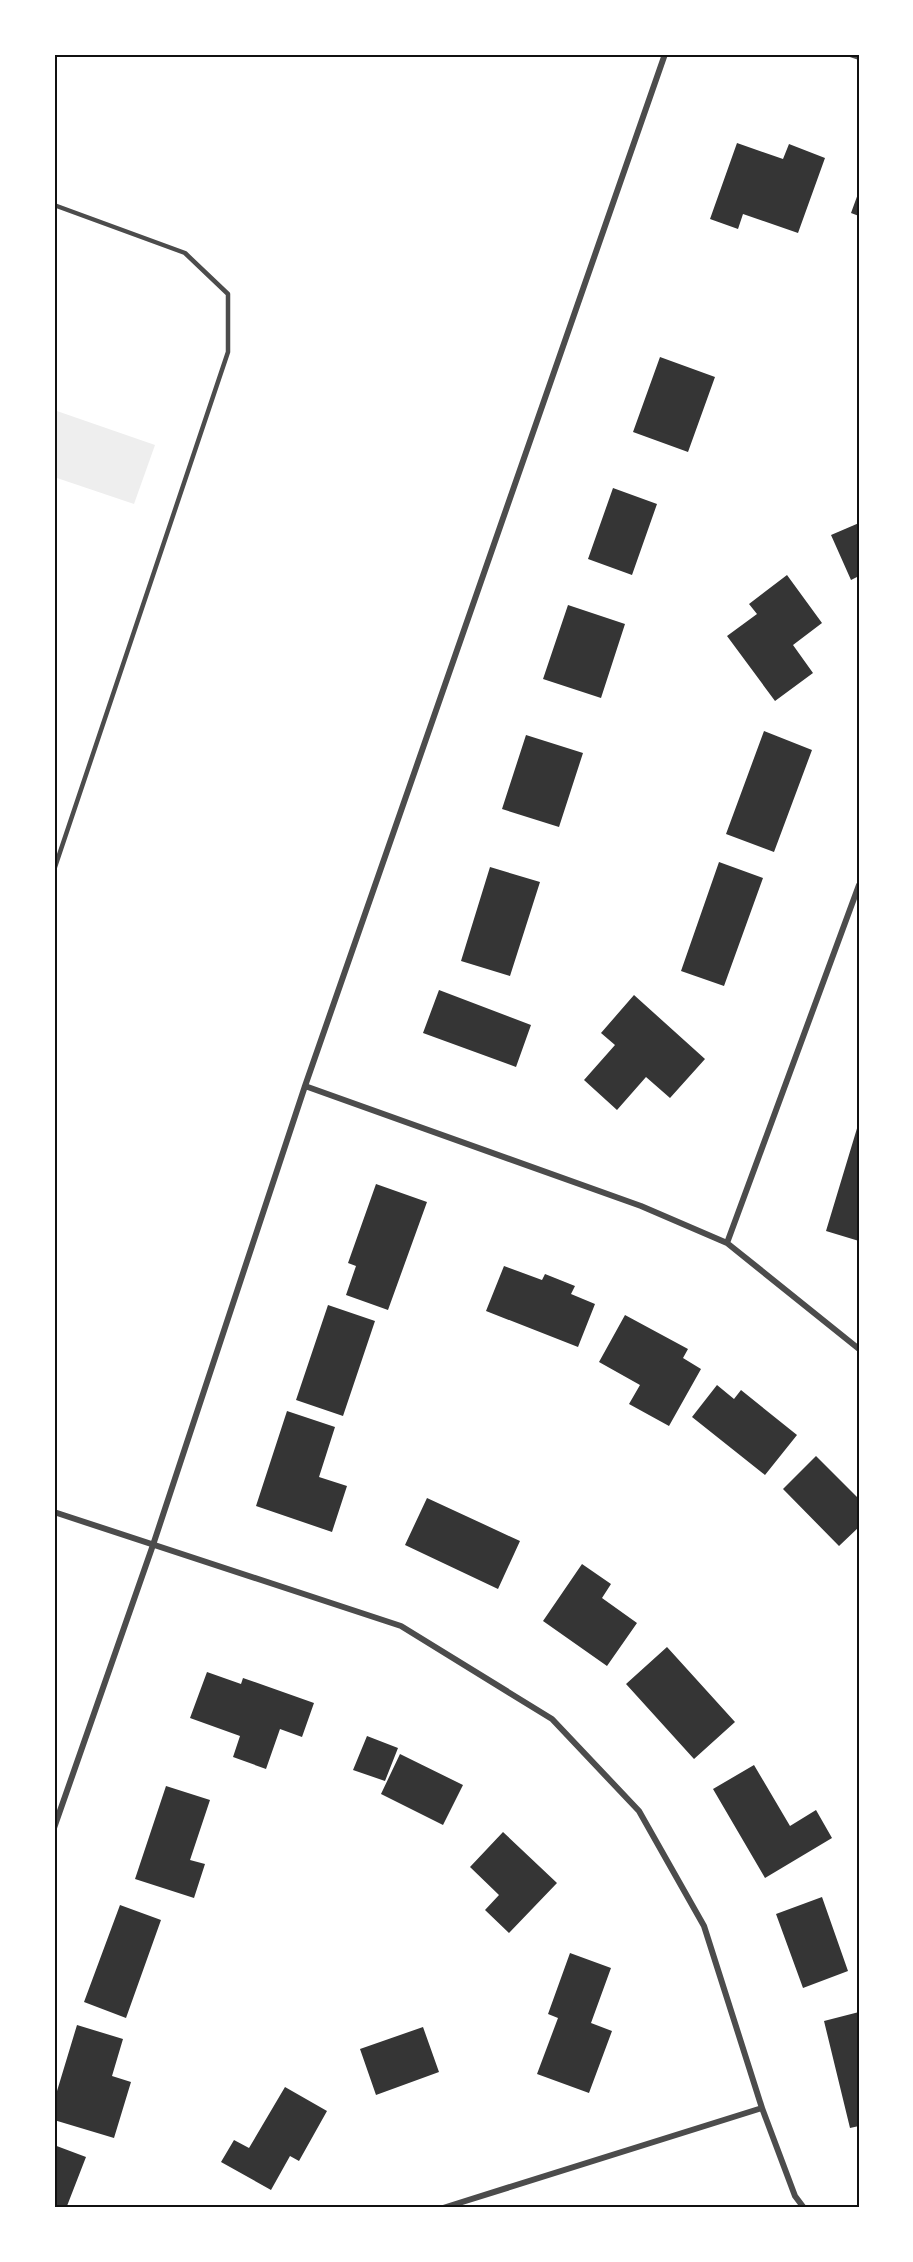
<svg xmlns="http://www.w3.org/2000/svg" width="913" height="2262" font-family="Quicksand,sans-serif">
  <style>
    .green { fill: #eee }
    .building { fill: #353535 }
    .lines { fill: none; stroke-linecap: round; stroke-linejoin: round }
    .service { stroke: #4c4c4c; stroke-width: 4.5 }
    .minor { stroke: #4c4c4c; stroke-width: 6 }
    .neatline { fill: none; stroke: #111; stroke-width: 2 }
  </style>
  <rect width="100%" height="100%" fill="#fff"/>
  <!-- green -->
  <path class="green" d="M54,410L155,445L134,504L54,477Z"/>
  <!-- building -->
  <path class="building" d="M737,143L783,159L789,144L825,158L798,233L743,214L738,229L710,219Z
    M859,191V216L851,213Z
    M660,357L715,377L688,452L633,432Z
    M613,488L657,504L632,575L588,559Z
    M859,523V576L851,580L831,535Z
    M787,575L822,623L793,645L813,673L775,701L727,636L757,614L749,604Z
    M568,605L625,624L601,698L543,679Z
    M764,731L812,750L774,852L726,834Z
    M526,735L583,753L559,827L502,809Z
    M719,862L763,878L724,986L681,971Z
    M490,867L540,882L510,976L461,961Z
    M439,990L531,1025L516,1067L423,1033Z
    M634,995L705,1059L670,1098L646,1077L617,1110L584,1080L615,1045L601,1033Z
    M858,1125H859V1241L826,1231Z
    M376,1184L427,1202L388,1310L346,1295L356,1266L348,1263Z
    M504,1266L542,1280L545,1274L575,1286L571,1294L595,1304L578,1347L486,1311Z
    M328,1305L375,1321L343,1416L296,1400Z
    M625,1315L688,1349L683,1358L701,1369L669,1426L629,1404L640,1385L599,1362Z
    M717,1385L734,1399L741,1390L797,1435L765,1475L692,1417Z
    M287,1411L335,1427L319,1477L347,1486L332,1532L256,1506Z
    M816,1456L859,1499V1527L839,1546L783,1489Z
    M427,1498L520,1541L498,1589L405,1545Z
    M582,1564L611,1584L602,1598L637,1623L607,1666L543,1621Z
    M667,1647L735,1722L694,1759L626,1684Z
    M207,1672L241,1684L243,1678L314,1703L302,1737L280,1729L266,1769L233,1757L240,1736L190,1718Z
    M367,1736L398,1748L385,1781L353,1770Z
    M400,1754L463,1785L443,1825L381,1794Z
    M754,1765L790,1826L816,1810L832,1838L765,1878L713,1789Z
    M166,1786L210,1800L190,1860L205,1864L194,1898L135,1879Z
    M503,1832L557,1883L509,1933L485,1910L499,1895L470,1867Z
    M822,1897L848,1971L803,1988L776,1914Z
    M120,1905L161,1920L126,2018L84,2002Z
    M570,1953L611,1968L591,2023L612,2031L589,2093L537,2074L558,2018L548,2014Z
    M859,2012V2126L850,2128L824,2021Z
    M77,2025L123,2039L112,2076L131,2082L114,2138L54,2120V2101Z
    M423,2027L439,2072L376,2095L360,2049Z
    M285,2087L327,2111L299,2161L290,2156L271,2190L221,2162L234,2140L249,2148Z
    M54,2145L86,2157L67,2206L72,2208H54Z"/>
  <g class="lines">
    <!-- service -->
    <path class="service" d="M54,205L185,253L228,294V352L54,870"/>
    <!-- minor -->
    <path class="minor" d="M850,54L859,57
      M305,1086L641,1206L727,1243L859,1349
      M727,1243L859,885
      M54,1512L401,1626L552,1719L639,1811L704,1926L762,2108L795,2196L804,2208
      M54,1828L153,1545L305,1086L665,54
      M443,2208L762,2108"/>
  </g>
  <!-- border -->
  <rect width="913" height="2262" fill="none" stroke="#ffffff" stroke-width="111"/>
  <rect x="56" y="56" width="802" height="2150" class="neatline"/>
</svg>
